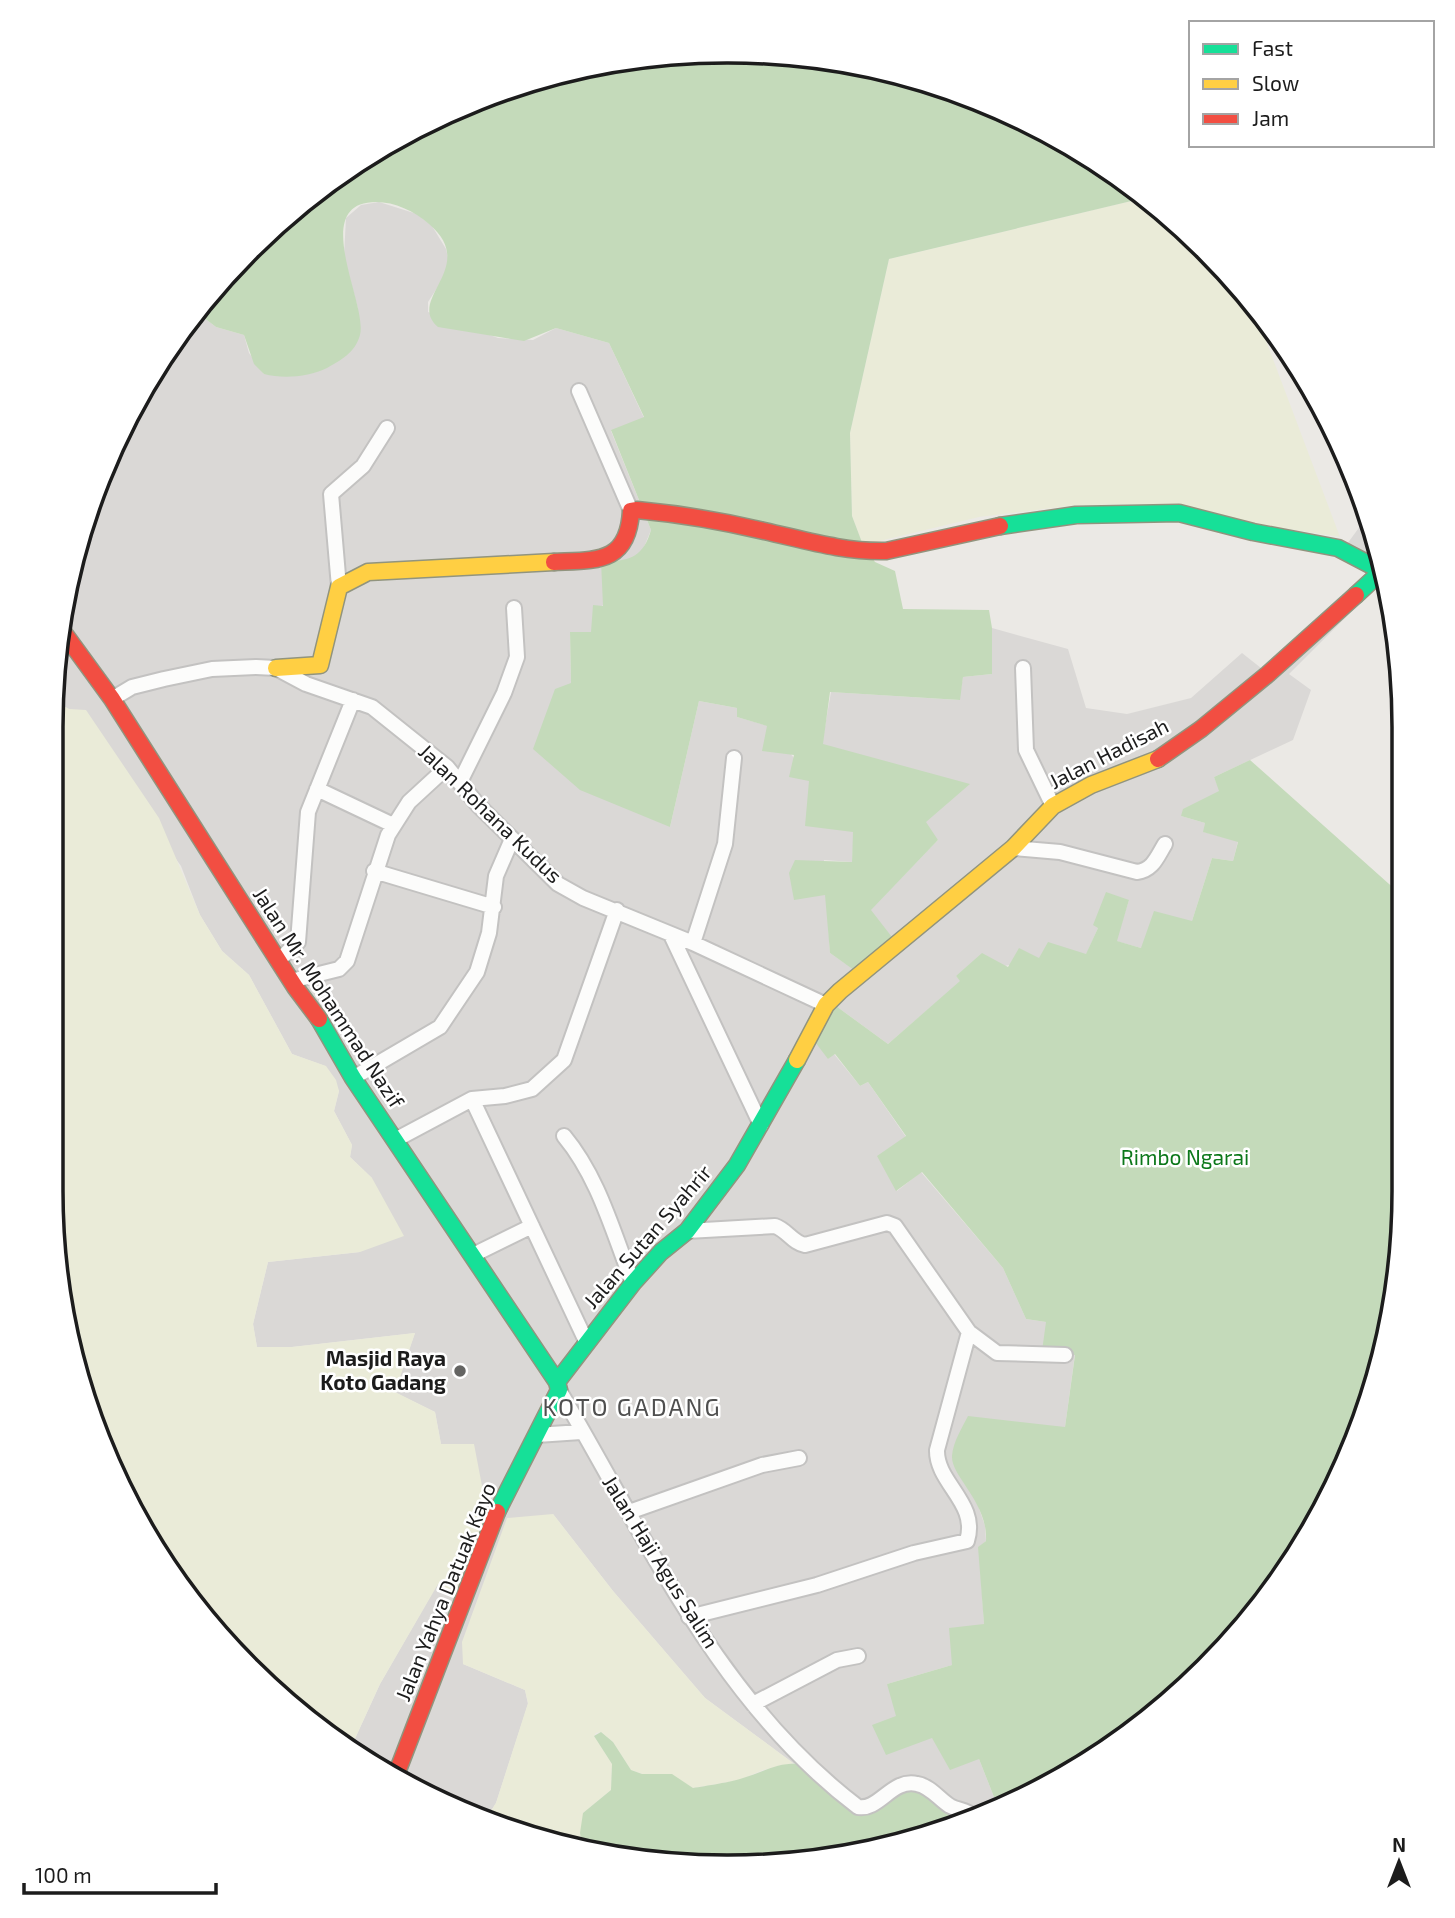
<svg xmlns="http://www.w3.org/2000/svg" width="1455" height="1918" font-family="'Exo 2',sans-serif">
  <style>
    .residential { fill: #dad8d6 }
    .farmland { fill: #eaebd8 }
    .forest { fill: #c4daba }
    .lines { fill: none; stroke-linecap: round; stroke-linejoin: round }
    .street-casing { stroke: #c3c2c1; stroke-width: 18 }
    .fast-casing { stroke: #91947e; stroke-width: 19 }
    .slow-casing { stroke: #91947e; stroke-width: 19 }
    .jam-casing { stroke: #91947e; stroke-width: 19 }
    .street { stroke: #fcfcfb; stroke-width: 14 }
    .fast { stroke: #16e098; stroke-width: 16 }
    .slow { stroke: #ffcf43; stroke-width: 16 }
    .jam { stroke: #f24e42; stroke-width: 16 }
    .poi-dot { fill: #646462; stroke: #fff; stroke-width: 2.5 }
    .labels { text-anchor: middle; stroke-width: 5; stroke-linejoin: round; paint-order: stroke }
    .street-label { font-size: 21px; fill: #1c1c1c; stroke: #fff }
    .park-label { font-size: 21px; fill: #0c781a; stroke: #fff }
    .poi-label { font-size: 21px; font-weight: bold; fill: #1c1c1c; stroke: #fff; text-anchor: end }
    .quarter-label { font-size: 24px; letter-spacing: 2px; fill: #4f4f4f; stroke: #fff }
    .rim { fill: none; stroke: #1c1c1c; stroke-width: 3.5 }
  </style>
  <rect width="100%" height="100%" fill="#ebe9e5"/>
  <!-- residential -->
  <path class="residential" d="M379,202L417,214L432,226L446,249L449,261L446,274L428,302V312L498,338L533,340L556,328L609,343L644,418L611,431L651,530L642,552L634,558L620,562L592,632L570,633L571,683L670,827L699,701L737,708V717L768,726L854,832L852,862L824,860L830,953L846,964L870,910L938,840L822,744L831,692L959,700L963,677L992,674V628L1068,649L1086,708L1127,714L1191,698L1242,653L1261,668L1366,573L1339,555L1369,514L1384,579L1289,674L1311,690L1293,740L1214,777L1220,791L1181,816L1205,823L1204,832L1238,841L1233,861L1212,858L1192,921L1141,948L1116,941L1129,900L1098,928L1086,955L1039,959L956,976L961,981L888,1044L836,1006L828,1059L834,1054L860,1086L868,1082L906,1137L897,1191L921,1172L1003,1268L1026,1319L1046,1322L1075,1354L1065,1427L961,1478L976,1499L985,1526L986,1541L979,1547L984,1624L952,1665L887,1684L932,1738L979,1759L994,1797L1023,1793L983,1813L980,1809L961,1808L898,1790L870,1813L844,1802L818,1784L803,1764L793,1763L705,1698L613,1591L553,1514L463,1664L525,1690L528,1704L496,1803L487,1817L428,1797L353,1743L380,1684L438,1583L455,1593L474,1444H441L435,1412L394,1392L415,1333L292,1347H257L253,1324L268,1262L360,1252L372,1178L350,1157L352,1145L334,1111L339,1091L325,1066L292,1054L249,975L222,951L200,915L181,866L69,709L52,700V684L74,552L121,428L190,316L195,311L216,327L244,335L249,353L264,374H308L358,309L344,256L346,218L361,205Z"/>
  <!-- farmland -->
  <path class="farmland" d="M1144,198L1206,249L1253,306L1340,537L1258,524L1180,504L1076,505L979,517L863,545L852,516L850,433L889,259Z
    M52,700L69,709L86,710L159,818L200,915L222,951L249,975L292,1054L326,1066L336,1080L339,1091L334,1111L352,1145L350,1157L372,1178L404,1236L360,1252L268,1262L253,1324L257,1347H292L415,1333L395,1392L435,1412L441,1444H474L487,1512L455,1593L438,1584L380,1684L353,1743L249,1669L142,1529L74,1366L51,1190Z
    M553,1514L613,1591L705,1698L793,1763L763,1770L740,1780L693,1788L672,1775L642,1774L631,1770L613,1742L601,1732L596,1733L594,1736L612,1764L611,1790L583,1813V1850L487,1817L496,1803L528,1703L525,1690L463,1664L462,1642L507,1518Z"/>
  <!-- forest -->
  <path class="forest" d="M727,51C771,55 818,54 861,64C963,87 1063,131 1144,198L889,259L850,433L852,516L863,545L875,562L895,571L903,609L989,610L992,628V674L963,677L960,700L830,692L823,744L970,784L926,822L938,840L871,910L902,950L868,980L830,953L825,895L794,900L789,873L795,860L852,862L853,832L805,826L809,781L789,777L794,755L762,751L767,726L737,717V708L699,701L670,827L580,790L533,749L555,689L571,683L570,632H591L593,605L603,606L601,561C628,562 643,558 651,530L611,430L644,417L609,343L556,328L524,341L438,327C405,299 480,267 429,224C414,211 395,202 376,202C308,202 368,304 360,335C355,353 341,360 327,368C309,377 283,379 264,374L254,364L244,335L216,327L195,311L351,165L468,102L595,64Z
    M1250,760L1398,892V1279L1368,1408L1290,1566L1206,1669L1104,1753L1023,1793L994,1797L979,1759L950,1770L932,1738L886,1755L872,1725L896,1716L887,1684L952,1665L949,1628L984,1624L978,1547L986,1541C988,1502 951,1477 952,1456C953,1442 962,1428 968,1416L1065,1427L1075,1355L1042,1351L1046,1322L1026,1319L1003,1268L922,1172L896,1191L877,1156L906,1136L868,1082L860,1086L835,1054L828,1059L812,1038L836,1006L888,1044L960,981L956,976L982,953L1008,967L1019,948L1039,958L1048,942L1086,954L1098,928L1093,925L1106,892L1129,900L1117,941L1141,948L1154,911L1192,921L1212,858L1233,861L1238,842L1203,832L1205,823L1181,816L1183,809L1219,791L1214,777Z
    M601,1732L613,1742L631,1770L642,1774H672L693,1788C705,1786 732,1782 743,1778C763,1772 780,1761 803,1764C813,1779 853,1818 873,1812C885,1808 895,1792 907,1785L961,1808L977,1807L982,1813L945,1831L772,1866L595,1854L583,1850L580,1833L583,1813L611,1790L612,1764L594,1736Z"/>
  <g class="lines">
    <!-- street casing -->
    <g class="street-casing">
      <path id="street" d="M579,391L631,511
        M339,587L331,494L363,466L387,428
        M1023,668L1026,750L1053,806
        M112,699L132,687L164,679L212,669L256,667L276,668L306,684L372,707L447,767L478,805L558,884L583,898L693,943L826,1005
        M460,782L504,693L517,657L514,608
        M317,789L393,825
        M1013,848L1060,852L1137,872C1153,870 1157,857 1165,844
        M374,871L494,907
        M672,937L761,1125
        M693,943L725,844L734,758
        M278,961L298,942L308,812L353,700
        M291,981L339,969L347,961L388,835L409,802L447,767
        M353,1078L440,1027L477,972L489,933L496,876L512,839
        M472,1099L586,1341
        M564,1136C599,1178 613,1233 633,1283
        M397,1139L472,1099L505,1096L532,1089L564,1060L617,910
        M687,1231L775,1226C787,1230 793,1243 805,1245L887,1223L895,1226L969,1332L997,1353L1065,1355
        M473,1255L532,1226
        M559,1390C646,1537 718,1701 858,1807C879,1811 892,1778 917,1784C930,1786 939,1799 950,1806C959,1811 966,1809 974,1817
        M537,1435L581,1432
        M629,1512L762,1465L799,1458
        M689,1617L817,1585L914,1553L967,1541C979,1503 936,1483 937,1450L969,1332
        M753,1704L837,1660L858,1656"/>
    </g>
    <!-- fast casing -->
    <g class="fast-casing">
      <path id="fast" d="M1000,526L1076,515L1179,513L1253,532L1338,548L1382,571L1356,595
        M319,1019L353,1078L557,1382L559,1390L497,1512
        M557,1382L633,1283L661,1252L687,1231L737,1165L797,1060"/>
    </g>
    <!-- slow casing -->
    <g class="slow-casing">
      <path id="slow" d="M276,668L320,665L339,587L368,572L554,562
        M797,1060L826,1005L840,991L1013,848L1053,806L1091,785L1158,759"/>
    </g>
    <!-- jam casing -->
    <g class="jam-casing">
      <path id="jam" d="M554,562C596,560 628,564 631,511L637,510C680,514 722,521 764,531C805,540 843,552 886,551L1000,526
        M61,629L112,699L295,987L319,1019
        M1158,759L1201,729L1268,674L1356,595
        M396,1775L497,1512"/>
    </g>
    <!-- street -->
    <use href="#street" class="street"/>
    <!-- fast -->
    <use href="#fast" class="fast"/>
    <!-- slow -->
    <use href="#slow" class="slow"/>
    <!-- jam -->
    <use href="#jam" class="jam"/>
  </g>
  <!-- markers -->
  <circle class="poi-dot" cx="460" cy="1371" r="7"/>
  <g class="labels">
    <!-- street labels -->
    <g class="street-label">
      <text transform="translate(1109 754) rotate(-27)" y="7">Jalan Hadisah</text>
      <text transform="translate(490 814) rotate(44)" y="7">Jalan Rohana Kudus</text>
      <text transform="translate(328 998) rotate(57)" y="7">Jalan Mr. Mohammad Nazif</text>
      <text transform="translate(648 1237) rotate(-49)" y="7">Jalan Sutan Syahrir</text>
      <text transform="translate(660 1562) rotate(58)" y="7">Jalan Haji Agus Salim</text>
      <text transform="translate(446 1592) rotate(-68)" y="7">Jalan Yahya Datuak Kayo</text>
    </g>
    <!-- park labels -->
    <g class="park-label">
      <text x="1185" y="1165">Rimbo Ngarai</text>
    </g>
    <!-- poi labels -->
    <g class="poi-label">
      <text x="446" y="1366">Masjid Raya<tspan x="446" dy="24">Koto Gadang</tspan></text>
    </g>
    <!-- quarter labels -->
    <g class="quarter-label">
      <text x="632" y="1416">KOTO GADANG</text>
    </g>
  </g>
  <!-- crop -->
  <path d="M0 0H1455V1918H0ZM727 63H728A664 664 0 0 1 1392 727V1191A664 664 0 0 1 728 1855H727A664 664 0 0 1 63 1191V727A664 664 0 0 1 727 63Z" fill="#fff" fill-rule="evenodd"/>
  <path class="rim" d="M727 63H728A664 664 0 0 1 1392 727V1191A664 664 0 0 1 728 1855H727A664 664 0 0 1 63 1191V727A664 664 0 0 1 727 63Z"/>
  <!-- legend -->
  <rect x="1189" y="21" width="245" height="126" fill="#ffffff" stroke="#a4a4a4" stroke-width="2"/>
  <rect x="1203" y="44" width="35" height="10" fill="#16e098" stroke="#a4a4a4" stroke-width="2"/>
  <text x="1252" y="56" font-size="21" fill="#1c1c1c">Fast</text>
  <rect x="1203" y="79" width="35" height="10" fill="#ffcf43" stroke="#a4a4a4" stroke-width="2"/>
  <text x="1252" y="91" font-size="21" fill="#1c1c1c">Slow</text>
  <rect x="1203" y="114" width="35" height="10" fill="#f24e42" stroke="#a4a4a4" stroke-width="2"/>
  <text x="1252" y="126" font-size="21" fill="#1c1c1c">Jam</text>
  <!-- north arrow -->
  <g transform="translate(1399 1862)" stroke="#ffffff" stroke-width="5" paint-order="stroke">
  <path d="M0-5L12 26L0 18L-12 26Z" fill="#1c1c1c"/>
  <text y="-10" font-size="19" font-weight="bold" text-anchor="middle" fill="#1c1c1c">N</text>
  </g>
  <!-- scale -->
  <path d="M24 1883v10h192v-10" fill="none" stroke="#1c1c1c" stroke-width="3.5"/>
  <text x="35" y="1883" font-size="21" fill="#1c1c1c" stroke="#ffffff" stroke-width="5" paint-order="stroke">100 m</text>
</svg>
